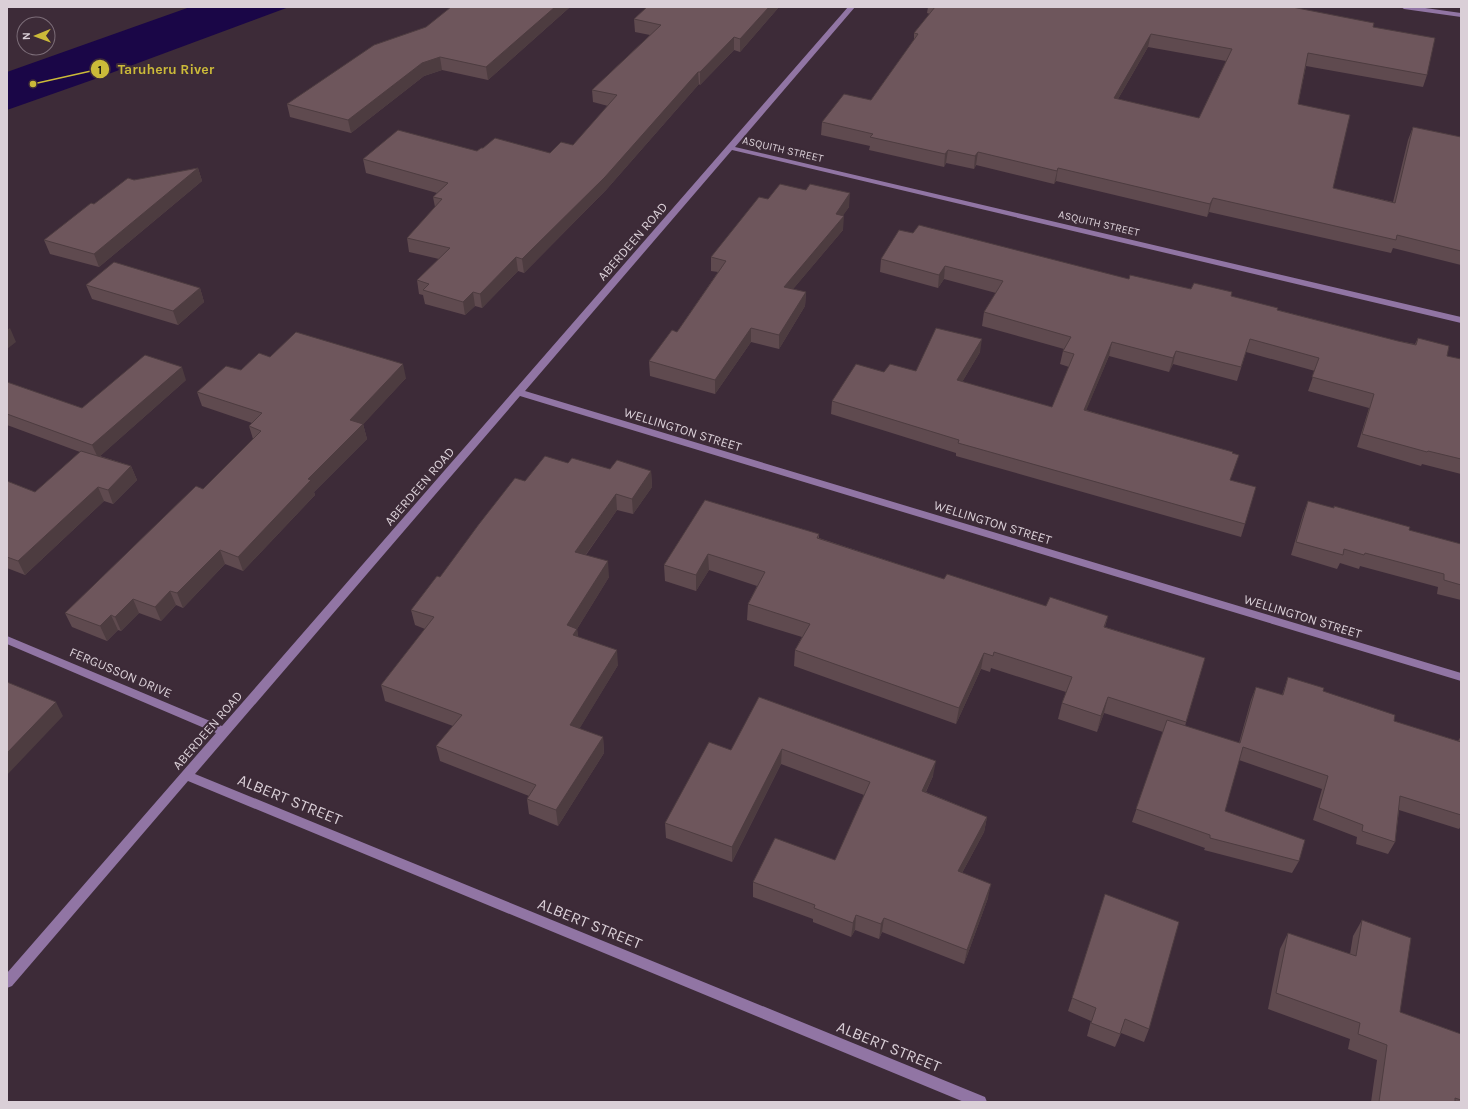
<svg xmlns="http://www.w3.org/2000/svg" width="1468" height="1109" font-family="Karla,sans-serif">
  <style>
    .water { fill: #1a0647 }
    .lines { fill: none; stroke-linecap: round; stroke-linejoin: round }
    .minor { fill: #9175a4; fill-rule: evenodd }
    .wall { fill: #5f4a4f; fill-rule: evenodd }
    .shaded-wall { fill: #4d3c40 }
    .building { fill: #6e565c; stroke: #4d3c40; fill-rule: evenodd }
    .labels { text-anchor: middle; stroke-width: 4; stroke-linejoin: round; paint-order: stroke }
    .far-street-label { font-size: 11px; fill: #dacfd7; stroke: #3d2b38 }
    .street-label { font-size: 13px; fill: #dacfd7; stroke: #3d2b38 }
    .near-street-label { font-size: 16px; fill: #dacfd7; stroke: #3d2b38 }
    .leader { fill: none; stroke: #cbba39; stroke-width: 1.5 }
    .callout-dot { fill: #cbba39; stroke: #3d2b38; stroke-width: 1.5 }
    .mark-label { font-size: 12px; text-anchor: middle; font-weight: bold; fill: #111 }
    .callout-label { font-size: 14px; text-anchor: middle; font-weight: bold; fill: #cbba39; stroke: #3d2b38; stroke-width: 4; stroke-linejoin: round; paint-order: stroke }
  </style>
  <rect width="100%" height="100%" fill="#3d2b38"/>
  <!-- water -->
  <path class="water" d="M190,7H289L95,79L7,110V72Z"/>
  <g class="lines">
    <!-- minor -->
    <path class="minor" d="M848,7H855L735,147L1461,317V323L732,150L525,391L1461,673V681L520,396L195,774L985,1097L987,1102H964L188,781L12,986L7,988V973L216,733L7,644V636L222,726Z
      M1401,7H1418L1461,13V17L1404,9Z"/>
  </g>
  <!-- wall -->
  <path class="wall" d="M570,7L488,80L442,70L424,76L351,133L290,117L287,104L426,27Z
    M640,7H779L740,52L734,50L700,85L699,84L606,190L524,273L518,271L482,308L475,306L465,315L425,304L423,295L419,294L417,280L439,259L409,252L407,238L435,207L433,197L437,193L366,173L363,159L477,151L483,148L550,153L573,145L608,106L593,102L592,90L650,35L635,32L634,19L646,8Z
    M928,7H1292L1373,27L1427,75L1423,87L1306,66L1298,104L1333,188L1393,202L1408,140L1413,127L1461,137V265L1393,248L1391,253L1209,212L1207,217L1056,181L1054,184L976,165L974,169L946,163L944,167L869,150L870,146L821,135L822,122L871,100L914,40V33L930,14L927,13ZM1148,47L1226,61L1199,118L1118,99Z
    M198,168L202,181L99,267L50,254L44,240L94,204L134,180Z
    M768,199L849,207L843,215V230L793,289L806,292L805,306L779,349L751,342L715,394L650,376L649,361L677,332L718,272L711,271V257Z
    M913,233L1129,279L1191,289L1232,292L1231,296L1278,310L1398,341L1415,344L1418,338L1447,356L1461,359V474L1422,464L1421,466L1357,447L1369,408L1308,391L1315,371L1246,352L1237,381L1173,364L1169,372L1109,356L1086,410L1232,454L1230,480L1245,524L1241,537L956,456V453L831,414L832,401L884,372L916,371L980,352L962,382L1052,407L1069,367L1060,364L1063,351L1064,349L982,326L984,312L996,293L944,279L938,288L880,272L881,259Z
    M86,285L200,288L204,302L178,325L92,299Z
    M270,357L406,378L363,424L367,439L314,492L315,495L243,571L225,564L183,608L176,605L161,621L139,613L121,631L118,630L107,641L72,627L65,613L203,489L253,439L249,426L252,423L202,406L197,392L241,370Z
    M186,380L100,456L131,466L137,480L113,504L104,501L25,575L7,568V481L35,492L80,452L7,425V382L82,408Z
    M568,463L610,469L651,471L652,487L633,514L617,510L586,555L609,577L577,629L578,637L618,665L579,729L603,737L604,753L558,826L529,814L527,799L529,796L440,761L436,746L453,726L385,701L381,685L425,629L415,625L411,610L525,481Z
    M705,500L819,534V538L944,579L1046,606L1108,616L1105,627L1205,658L1185,726L1239,743L1251,700L1256,687L1282,695L1288,677L1394,721L1458,741L1461,736V826L1459,829L1399,810L1395,842L1388,854L1356,844L1357,837L1313,820L1322,789L1239,760L1225,811L1299,861L1292,873L1204,850L1205,848L1132,822L1163,732L1104,713L1097,732L1058,719L1062,703L1066,692L991,668L990,672L981,669L956,724L794,666L795,650L802,637L747,620L748,604L757,586L709,570L696,591L665,581L664,565Z
    M1308,501L1409,530L1461,544V600L1437,594L1438,587L1360,566L1359,569L1340,563L1337,569L1291,555L1303,514Z
    M759,697L933,776L926,792L987,817L984,832L962,873L988,898L964,964L882,932L879,939L855,930L851,937L813,922V919L753,897V882L835,860L864,795L781,764L732,862L666,838L665,823L731,750Z
    M1105,894L1149,1029L1144,1042L1121,1033L1115,1047L1087,1036L1091,1021L1068,1011Z
    M1362,920L1400,1012L1461,1034V1102H1371L1377,1060L1348,1049L1350,1039L1268,1009L1280,949L1288,933L1350,954L1353,936Z"/>
  <!-- shaded-wall -->
  <path class="shaded-wall" d="M555,7H570L488,80L486,67Z
    M769,7H779L740,52V39Z
    M1151,34L1148,47L1111,111L1114,98Z
    M734,37V50L700,85V72Z
    M440,57L442,70L424,76L351,133L348,120L422,63Z
    M698,72L699,84L606,190L524,273L522,259Z
    M948,150L946,163L944,167L945,154Z
    M978,152L976,165L974,169L975,156Z
    M198,168L202,181L99,267L94,254Z
    M1058,168L1056,181L1054,184L1057,171Z
    M850,193L849,207L837,224L844,216L843,230L783,301L784,287Z
    M1213,198L1209,212L1207,217L1210,204Z
    M516,257L518,271L482,308L480,294Z
    M945,266L944,279L938,288L939,275Z
    M200,288L204,302L178,325L173,311Z
    M473,292L475,306L465,315L463,302Z
    M806,292L805,306L779,349V335Z
    M10,328L16,342L7,349V330Z
    M751,328V342L715,394V380Z
    M982,339L980,352L955,394L957,380Z
    M1112,342L1109,356L1081,423L1084,410Z
    M1176,351L1173,364L1169,372L1173,358Z
    M403,364L406,378L358,430L363,424L367,439L314,492L315,495L243,571L238,557L308,479L350,420Z
    M182,367L186,380L98,458L92,445Z
    M131,466L137,480L113,504L108,490Z
    M651,471L652,487L633,514L632,499Z
    M98,487L104,501L25,575L18,561Z
    M616,494L617,510L577,567L575,552Z
    M220,550L225,564L183,608L177,593Z
    M708,554L709,570L696,591V575Z
    M608,561L609,577L577,629L579,644L567,625Z
    M170,591L176,605L161,621L155,607Z
    M133,599L139,613L121,631L115,617Z
    M111,615L118,630L107,641L100,626Z
    M617,650L618,665L572,741L570,725Z
    M984,653L981,669L956,724L959,708Z
    M1108,697L1104,713L1097,732L1101,716Z
    M56,702L63,716L7,775V753Z
    M603,737L604,753L558,826L556,810Z
    M782,749L781,764L732,862V847Z
    M936,761L933,776L919,806L922,791Z
    M987,817L984,832L955,886L958,871Z
    M991,884L988,898L964,964L967,950Z
    M856,915L855,930L851,937L853,923Z
    M884,918L882,932L879,939L881,924Z"/>
  <!-- building -->
  <path class="building" d="M451,7H555L486,67L440,57L422,63L348,120L287,104L374,45L426,27Z
    M647,7H769L740,39L734,37L700,72H698L605,177L522,259L516,257L480,294L473,292L463,302L423,290L429,284L417,280L450,248L407,238L442,199L433,197L448,183L363,159L398,130L477,151L481,148H483L495,138L550,153L561,142L573,145L617,95L592,90L661,25L634,19Z
    M935,7H1292L1374,23L1373,27L1435,38L1427,75L1308,53L1298,104L1350,115L1333,188L1395,203L1413,127L1461,137V251L1397,235L1396,240L1213,198L1210,204L1058,168L1057,171L978,152L975,156L948,150L945,154L870,137L873,134L822,122L844,94L871,100L918,34L914,33ZM1151,34L1232,49L1199,118L1114,98Z
    M198,168L94,254L44,240L91,203L94,204L128,178L134,180Z
    M780,184L806,190L810,184L850,193L836,214L844,216L784,287L806,292L779,335L751,328L715,380L649,361L672,330L677,332L726,261L711,257L759,197L768,199Z
    M919,225L1129,279L1130,275L1191,289L1194,283L1232,292L1231,296L1278,308L1277,310L1398,341L1416,345L1418,338L1449,346L1447,356L1461,359V459L1428,451L1427,452L1362,434L1374,394L1312,377L1319,358L1250,339L1241,367L1176,351L1173,358L1112,342L1084,410L1233,452L1232,453L1239,455L1230,480L1256,487L1245,524L958,443L959,440L832,401L856,364L884,372L890,364L916,371L936,328L982,339L957,380L1052,407L1074,354L1063,351L1071,337L984,312L1003,281L945,266L939,275L881,259L899,230L913,233Z
    M114,262L200,288L173,311L86,285Z
    M296,332L403,364L350,420L363,424L308,479L311,480L238,557L220,550L177,593L170,591L155,607L133,599L115,617L111,615L100,626L65,613L196,486L203,489L261,431L249,426L262,413L197,392L226,366L241,370L259,353L270,357Z
    M145,355L182,367L92,445L7,414V382L82,408Z
    M81,451L131,466L108,490L98,487L18,561L7,557V481L35,492Z
    M545,456L568,463L572,458L610,469L617,460L651,471L632,499L616,494L575,552L608,561L567,625L577,629L573,635L617,650L570,725L603,737L556,810L527,799L536,785L436,746L462,715L381,685L434,617L411,610L437,576L440,577L479,524L515,478L525,481Z
    M705,500L819,534L817,538L944,579L947,574L1046,606L1050,597L1108,616L1104,627L1205,658L1186,722L1108,697L1101,716L1062,703L1072,677L994,652L993,656L984,653L959,708L795,650L810,624L748,604L765,572L708,554L696,575L664,565Z
    M1308,501L1334,508V506L1410,527L1409,530L1461,544V585L1444,580V574L1365,553L1364,555L1344,549L1343,555L1296,542Z
    M1288,677L1324,688L1323,691L1395,715L1394,721L1461,742V815L1400,796L1395,842L1362,831L1363,825L1319,808L1328,776L1243,747L1225,811L1305,840L1299,861L1210,838V835L1136,809L1167,720L1240,743L1256,687L1283,695Z
    M7,682L56,702L7,753Z
    M759,697L936,761L922,791L987,817L958,871L991,884L967,950L884,918L881,924L856,915L853,923L814,908L815,905L753,882L775,838L835,860L870,782L782,749L732,847L665,823L709,742L731,750Z
    M1105,894L1179,922L1149,1029L1125,1019L1120,1034L1091,1023L1096,1008L1072,998Z
    M1362,920L1411,938L1400,1012L1461,1034V1100L1455,1098V1102H1379L1387,1045L1358,1034L1360,1023L1276,993L1288,933L1356,956Z"/>
  <g class="labels">
    <!-- far-street labels -->
    <g class="far-street-label">
      <text transform="translate(783 149) rotate(13)" y="4">ASQUITH STREET</text>
      <text transform="translate(1099 223) rotate(13)" y="4">ASQUITH STREET</text>
    </g>
    <!-- street labels -->
    <g class="street-label">
      <text transform="translate(632 241) rotate(-49)" y="5">ABERDEEN ROAD</text>
      <text transform="translate(683 429) rotate(17)" y="5">WELLINGTON STREET</text>
      <text transform="translate(419 486) rotate(-49)" y="5">ABERDEEN ROAD</text>
      <text transform="translate(993 522) rotate(17)" y="5">WELLINGTON STREET</text>
      <text transform="translate(1303 616) rotate(17)" y="5">WELLINGTON STREET</text>
      <text transform="translate(121 672) rotate(23)" y="5">FERGUSSON DRIVE</text>
      <text transform="translate(207 730) rotate(-49)" y="5">ABERDEEN ROAD</text>
    </g>
    <!-- near-street labels -->
    <g class="near-street-label">
      <text transform="translate(290 799) rotate(22)" y="6">ALBERT STREET</text>
      <text transform="translate(590 923) rotate(22)" y="6">ALBERT STREET</text>
      <text transform="translate(889 1046) rotate(22)" y="6">ALBERT STREET</text>
    </g>
  </g>
  <!-- callouts -->
  <path class="leader" d="M33 84L100 69"/>
  <g class="callout-dot">
    <circle cx="33" cy="84" r="4"/>
    <circle cx="100" cy="69" r="10"/>
  </g>
  <g class="mark-label">
    <text x="100" y="74">1</text>
  </g>
  <g class="callout-label">
    <text x="166" y="74">Taruheru River</text>
  </g>
  <!-- border -->
  <rect width="1468" height="1109" fill="none" stroke="#dacfd7" stroke-width="16"/>
  <!-- north arrow -->
  <g transform="translate(36 36) rotate(269)"><circle r="19" fill="#3d2b38" stroke="#7c6d78"/>
  <path d="M0-3L7 15L0 10L-7 15Z" fill="#cbba39"/>
  <text y="-6" font-size="11" font-weight="bold" text-anchor="middle" fill="#dacfd7">N</text>
  </g>
</svg>
